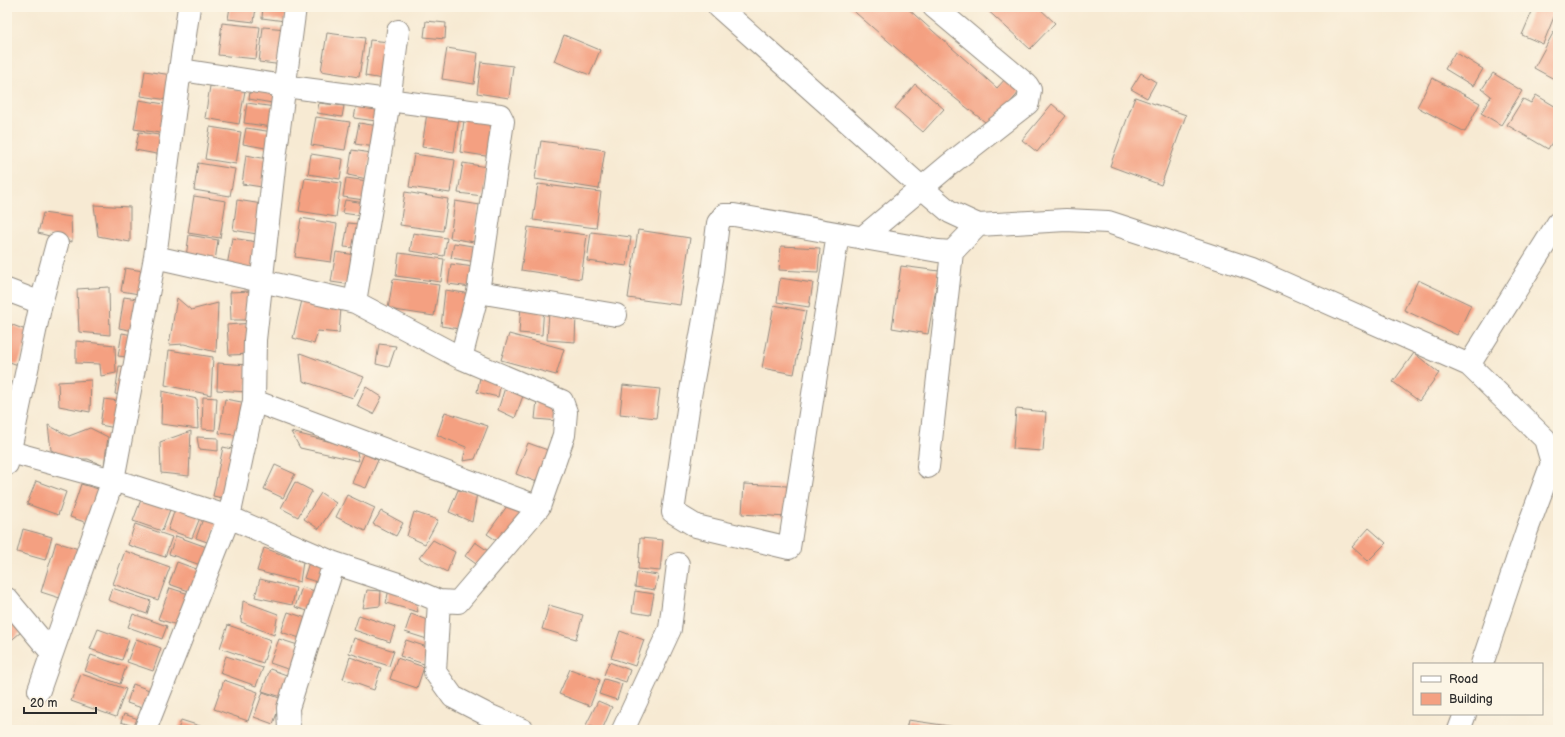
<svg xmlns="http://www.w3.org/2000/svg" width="1565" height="737" font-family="'Balsamiq Sans',sans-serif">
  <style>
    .building { fill: #f4a081 }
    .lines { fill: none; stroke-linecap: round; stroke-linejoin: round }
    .street-casing { stroke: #918a7f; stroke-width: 24 }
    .street { stroke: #fff; stroke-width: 22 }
  </style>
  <rect width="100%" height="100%" fill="#fcf5e5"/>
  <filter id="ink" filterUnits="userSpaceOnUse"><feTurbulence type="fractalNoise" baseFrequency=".025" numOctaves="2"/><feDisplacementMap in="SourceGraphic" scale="8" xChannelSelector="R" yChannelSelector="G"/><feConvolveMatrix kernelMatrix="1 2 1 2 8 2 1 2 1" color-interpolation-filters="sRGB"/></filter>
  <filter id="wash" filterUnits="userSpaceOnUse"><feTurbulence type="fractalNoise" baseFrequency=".012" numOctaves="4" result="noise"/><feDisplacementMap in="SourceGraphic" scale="16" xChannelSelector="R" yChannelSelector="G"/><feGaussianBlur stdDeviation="0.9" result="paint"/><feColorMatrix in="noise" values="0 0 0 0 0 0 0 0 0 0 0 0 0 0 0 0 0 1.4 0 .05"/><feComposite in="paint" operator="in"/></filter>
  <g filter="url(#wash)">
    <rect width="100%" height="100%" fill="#f7ead3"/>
    <g id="blocks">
      <!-- building -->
      <path class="building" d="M230,7H256L254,22L228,19Z
        M263,7H287L285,21L262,18Z
        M849,7H906L997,88L1007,77L1021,90L990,126L941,87Z
        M984,7H1038L1055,23L1030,49Z
        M1534,7H1558L1543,44L1522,35Z
        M426,21L446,23L445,39L424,37Z
        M222,23L260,27L256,59L218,55Z
        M1558,24V72L1554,79L1534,68Z
        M263,27L287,29L283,65L259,62Z
        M327,33L365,38L359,77L321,71Z
        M564,35L600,50L590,75L554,61Z
        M370,40L389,42L383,79L365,76Z
        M447,48L478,53L474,84L442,79Z
        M1455,52L1483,69L1473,86L1445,69Z
        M481,62L513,66L509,98L477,93Z
        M145,71L172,75L168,100L141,96Z
        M1141,73L1156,82L1147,98L1131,89Z
        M1493,73L1522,91L1501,125L1481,113L1491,96L1482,89Z
        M1432,78L1480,103L1465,132L1417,107Z
        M915,84L944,109L923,132L895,108Z
        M251,85L280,90L278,104L249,99Z
        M210,86L245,91L239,124L205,118Z
        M1536,95L1558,108V132L1548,149L1507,125L1523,99L1531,103Z
        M1135,97L1186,115L1161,185L1110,166Z
        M358,98L379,102L376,121L354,118Z
        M139,100L171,105L166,134L134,129Z
        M247,103L275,107L272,127L244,123Z
        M319,103L344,106L342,117L317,113Z
        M1052,104L1066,116L1037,152L1022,140Z
        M428,106L460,111L454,152L422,147Z
        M465,112L498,117L492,157L460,152Z
        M316,117L350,122L345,150L311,145Z
        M359,123L378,126L375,147L355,144Z
        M210,127L241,132L236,164L205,159Z
        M246,128L273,132L271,149L243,144Z
        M139,132L165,136L162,155L135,150Z
        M541,141L605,150L599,189L535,179Z
        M352,150L371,153L367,179L348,175Z
        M311,154L343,159L340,179L308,174Z
        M414,154L455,160L450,193L409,187Z
        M246,155L267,159L262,187L242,184Z
        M198,163L235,169L230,196L194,190Z
        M463,163L487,167L483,196L458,193Z
        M305,178L341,183L336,217L299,211Z
        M346,178L368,181L364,200L343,197Z
        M538,184L601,192L596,228L533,220Z
        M405,192L448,199L443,231L400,225Z
        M194,196L226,201L220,238L188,233Z
        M237,200L262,204L257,234L233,230Z
        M345,200L365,203L363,216L342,213Z
        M455,201L480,205L474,242L450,238Z
        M94,205L130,207V242L98,236Z
        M43,213L71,217L72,242L38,233Z
        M301,218L337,224L331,262L295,257Z
        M348,223L358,224L355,248L344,247Z
        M528,227L587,235L581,279L521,270Z
        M638,230L690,238L680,305L628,298Z
        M591,232L631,237L627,266L587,261Z
        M413,233L447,238L444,256L410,251Z
        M189,235L218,240L215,261L186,257Z
        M232,238L257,242L252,270L227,266Z
        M454,243L478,247L476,262L451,258Z
        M781,246L820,248L818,272L779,270Z
        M336,252L356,255L352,285L331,282Z
        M399,253L444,259L441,282L396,276Z
        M451,264L474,267L471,287L448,284Z
        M901,266L939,271L928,334L892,328Z
        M125,268L149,272L145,295L121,291Z
        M780,278L813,283L809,307L777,302Z
        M393,279L439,285L434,316L388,309Z
        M1418,280L1471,305L1457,335L1404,310Z
        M109,287L110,335L79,332L77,289Z
        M445,290L472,294L466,330L441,326Z
        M251,291L252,320H231L230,292Z
        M124,297L144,300L139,332L119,328Z
        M177,298L191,310L218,303L216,352L184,344L169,345Z
        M302,300L341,308L339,333L318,331L314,344L293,338Z
        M521,305L544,306L542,335L519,333Z
        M774,305L806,311L794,374L762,368Z
        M549,312L576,314L575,342L547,340Z
        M252,323L254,354L229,355L227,325Z
        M10,324L31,332L18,365L7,361V330Z
        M122,333L138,336L134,358L118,356Z
        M509,334L564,349L556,375L501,360Z
        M76,341L115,345L116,373L101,376L100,364L76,363Z
        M379,344L396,346L389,367L376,364Z
        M169,350L213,357L211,395L165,385Z
        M300,353L364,377L353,398L303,381Z
        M1414,353L1439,373L1419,401L1393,382Z
        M218,363L249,365L247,392L217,390Z
        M119,366L131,367L126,396L115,394Z
        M481,373L501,382L498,397L477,392Z
        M91,380L90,412L59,406L58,382Z
        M507,381L524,393L515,418L498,410Z
        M623,385L660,389L656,418L620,414Z
        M366,387L382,397L373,414L357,406Z
        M7,390L20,397L7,420Z
        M162,391L197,399L198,429L161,424Z
        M203,397L217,398L215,430L202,429Z
        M104,399L125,402L121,429L100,425Z
        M225,399L247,403L241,436L219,433Z
        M537,400L558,409L559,421L535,419Z
        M1016,409L1046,412L1043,451L1013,449Z
        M445,412L488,426L475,459L463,461L466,447L437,435Z
        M48,425L69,436L90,428L108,437L104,466L88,459H69L51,450Z
        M191,431L189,476L161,473L160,442Z
        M291,432L356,448L359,461L300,448Z
        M197,437L218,438V451L199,449Z
        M528,443L556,453L545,485L516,474Z
        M223,447L237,450L227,499L213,496Z
        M364,454L378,460L366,488L352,483Z
        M275,465L295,474L283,498L264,489Z
        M36,481L66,492L58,515L27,504Z
        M295,482L312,491L298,517L281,508Z
        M81,484L105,491L93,525L70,517Z
        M744,484L787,486L786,517L742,514Z
        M458,490L477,493L472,522L449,512Z
        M321,493L336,503L319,529L304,519Z
        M347,495L375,508L365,531L336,517Z
        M142,497L171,507L162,531L133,521Z
        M510,502L527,514L505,546L487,534Z
        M176,506L201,515L192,538L168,530Z
        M381,511L403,523L396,536L373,524Z
        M414,512L438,520L425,544L407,536Z
        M204,516L218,521L210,543L196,538Z
        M135,524L172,537L165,557L128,545Z
        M1369,528L1386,543L1368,561L1352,547Z
        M23,529L52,537L45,560L17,552Z
        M176,536L212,549L206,567L169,554Z
        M640,538L663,540L660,571L638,569Z
        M433,540L455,552L447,572L419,558Z
        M56,542L85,551L69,601L41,592Z
        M475,542L494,555L483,569L465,556Z
        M264,548L303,562L300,582L257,571Z
        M125,551L170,567L158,600L113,584Z
        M311,556L330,563L323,584L304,578Z
        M177,562L205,572L197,594L169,584Z
        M637,572L658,575L655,590L635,587Z
        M260,579L296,588L292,605L255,597Z
        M302,587L321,593L314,613L295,607Z
        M112,588L151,601L147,614L108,600Z
        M170,588L189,594L177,625L158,619Z
        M389,589L415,601L418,612L386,603Z
        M367,590L381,591L380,606L363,608Z
        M635,591L654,594L650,615L632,612Z
        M243,601L278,614L274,635L241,622Z
        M549,605L583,615L576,639L542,629Z
        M288,612L309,619L303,639L281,632Z
        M133,614L167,626L162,639L128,627Z
        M411,614L435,623L430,640L405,632Z
        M7,615L27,627L8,643L7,641Z
        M359,615L395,627L390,642L354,630Z
        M228,625L271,640L263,663L220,648Z
        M98,629L129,640L122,660L90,649Z
        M620,631L644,640L635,666L611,658Z
        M354,638L394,651L389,666L349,653Z
        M136,639L161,648L153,671L127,662Z
        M279,639L301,646L293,671L270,663Z
        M406,640L430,648L424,664L400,656Z
        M91,655L126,667L120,684L85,671Z
        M226,656L263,668L256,686L220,673Z
        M350,657L381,668L374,690L343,679Z
        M397,658L424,667L417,688L390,679Z
        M609,662L630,670L626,682L604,675Z
        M270,669L292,677L285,698L262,691Z
        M570,669L600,680L590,706L559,694Z
        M81,674L126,689L116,717L71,701Z
        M604,679L622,684L617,700L599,694Z
        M224,680L258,692L248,721L214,709Z
        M133,684L152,691L145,709L127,703Z
        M263,692L282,699L273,724L254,717Z
        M598,701L612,707L602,730L586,725Z
        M124,714L144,721L141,729L121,722Z
        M181,720L203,727L202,730H178Z
        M908,720L956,727L955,730H906Z"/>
    </g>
  </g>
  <g filter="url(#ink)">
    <use href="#blocks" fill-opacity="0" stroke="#918a7f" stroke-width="1"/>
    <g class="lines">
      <!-- street casing -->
      <g class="street-casing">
        <path id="street" d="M719,7L922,188L950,212L978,225
          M179,77L189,7
          M838,234L789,548L696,526L673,512L690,396L711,281L718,223L724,215H734L938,251L952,252L978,225L1066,220L1108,222L1252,269L1469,365
          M862,238L949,165L1028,103L1030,90L1027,85L934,7
          M155,257L355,302L461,358L562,401L566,412L564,435L539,507L458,602L439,601
          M7,290L41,303
          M478,292L616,315
          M355,302L389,101L398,31
          M254,401L539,507
          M7,451L113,480L229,517L334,563L404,586L439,601L435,672L453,697L486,714L523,730
          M7,464L41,303L57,244
          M928,467L952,252
          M7,599L52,653
          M1482,664L1527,530L1552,463L1545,439L1469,365L1558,223
          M39,690L113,480L155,257L179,77L188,71L284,86L500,115L503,121L478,292L461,358
          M145,730L229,517L254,401L255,340L275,159L295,7
          M289,730L288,708L334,563
          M623,730L670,629L678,564
          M1459,730L1465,714"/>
      </g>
      <!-- street -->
      <use href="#street" class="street"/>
    </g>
  </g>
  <!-- margin -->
  <rect width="1565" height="737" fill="none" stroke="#fcf5e5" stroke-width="24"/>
  <!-- legend -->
  <rect x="1413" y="663" width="130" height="52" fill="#fcf5e5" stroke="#a8a49b"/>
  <rect x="1421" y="676" width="20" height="6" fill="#ffffff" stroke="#a8a49b"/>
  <text x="1449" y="683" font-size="12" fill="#2b2b2b">Road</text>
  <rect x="1421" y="693" width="20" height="12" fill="#f4a081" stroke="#a8a49b"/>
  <text x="1449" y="703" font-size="12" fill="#2b2b2b">Building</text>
  <!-- scale -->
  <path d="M24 707v6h72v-6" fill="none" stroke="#2b2b2b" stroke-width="2"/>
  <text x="30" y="707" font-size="12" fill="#2b2b2b" stroke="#fcf5e5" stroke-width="3" paint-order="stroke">20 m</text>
</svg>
